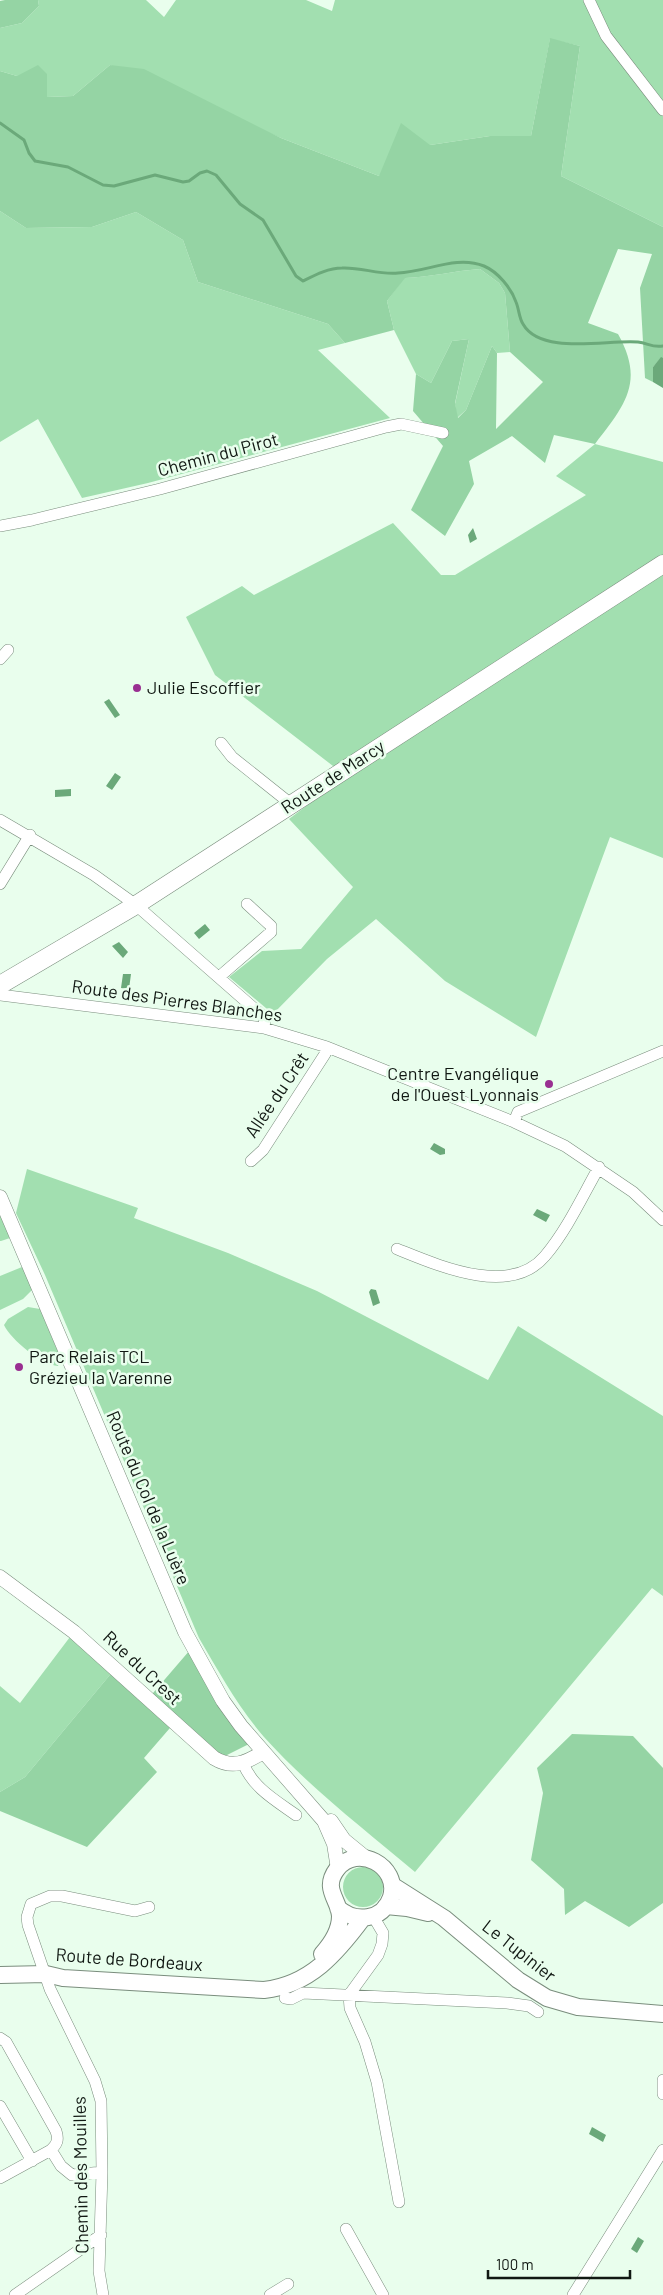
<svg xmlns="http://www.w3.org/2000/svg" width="663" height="2295" font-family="Barlow,sans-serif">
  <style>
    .green { fill: #a2dfb0 }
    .forest { fill: #95d4a4 }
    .water { fill: #6ba97a }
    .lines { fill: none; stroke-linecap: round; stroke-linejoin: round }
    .stream { stroke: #6ba97a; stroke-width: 3 }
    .minor-casing { stroke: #7a8d7d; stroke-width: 12 }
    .tertiary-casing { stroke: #7a8d7d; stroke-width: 15 }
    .secondary-casing { stroke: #7a8d7d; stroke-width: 18 }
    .primary-casing { stroke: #7a8d7d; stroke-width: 19 }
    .minor { stroke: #fff; stroke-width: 11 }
    .tertiary { stroke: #fff; stroke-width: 14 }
    .secondary { stroke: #fff; stroke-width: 16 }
    .primary { stroke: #fff; stroke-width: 18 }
    .poi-dot { fill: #992f91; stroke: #e9feed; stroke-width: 2 }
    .labels { text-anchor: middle; stroke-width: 5; stroke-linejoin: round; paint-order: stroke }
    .street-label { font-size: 18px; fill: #111813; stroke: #e9feed }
    .poi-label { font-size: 18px; fill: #111813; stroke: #e9feed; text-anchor: start }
  </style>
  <rect width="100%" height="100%" fill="#e9feed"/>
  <!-- green -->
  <path class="green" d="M38,0H146L164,17L176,0H306L332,11L335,0H663V227L561,176L580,46L550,39L531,136H490L430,145L379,176L281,138L110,65L73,96L47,97V74L17,76L0,71V28L22,23L39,6Z
    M0,211L26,228L92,227L136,212L183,240L198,282L328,324L345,343L318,350L390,418L148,483L82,498L38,419L0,442Z
    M480,269L499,283L505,293L510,352L497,353L492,346L466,410L457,418L455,404L469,339L452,341L431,383L416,374L394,330L387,301L404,278C430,277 454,271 480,269Z
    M595,444L663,462V858L610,837L536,1037L445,981L376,919L327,959L273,1014L229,977L262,951L301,949L353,887L289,819L346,776L215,675L186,617L242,586L254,595L393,523L441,575H455L586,495L556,476Z
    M27,1169L138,1208L134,1218L228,1253L317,1291L488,1380L518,1326L663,1416V1596L652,1588L415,1872C364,1829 309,1787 264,1737C238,1707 219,1672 199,1638L45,1275L16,1213Z
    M0,1215L10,1238L1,1241H0Z
    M22,1267L33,1289L23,1299L0,1310V1276Z
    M28,1307L40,1309L61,1359L58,1366C42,1365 11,1340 4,1325L8,1319Z
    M73,1633L114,1670L25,1777L0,1792V1686L20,1703Z
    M343 1887a20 20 0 1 1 40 0a20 20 0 1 1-40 0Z"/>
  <!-- forest -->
  <path class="forest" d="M5,0H38L39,6L22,23L0,28V1Z
    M550,38L580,46L561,176L663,227V358H661L653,367V382L645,378L640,288L652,254L618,249L588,323L618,334C645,382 625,405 595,444L554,435L545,463L512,436L469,461L474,484L445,536L411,510L443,446L413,411L416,374L431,383L452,341L469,339L455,403L458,418L466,410L492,346L497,353L496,429L543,382L510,352L505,293L499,283L480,269C454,271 430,277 405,278L387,301L394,330L345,343L328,324L198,282L183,240L136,212L92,227L26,228L0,211V71L17,76L38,65L47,74V97L73,96L110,65L144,69L281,138L379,176L401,123L430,145L490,136H531Z
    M190,1650L249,1744L223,1757L176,1721L144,1758L157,1772L87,1847L0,1811V1792L25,1777L114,1670L147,1700Z
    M572,1734L633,1736L663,1768V1903L629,1927L585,1901L565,1915L564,1889L531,1860L543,1793L537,1768Z"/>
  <!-- water -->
  <path class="water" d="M661,357L663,358V388L653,382V367Z
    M473,528L477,539L470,543L468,535Z
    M109,699L120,715L115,718L104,702Z
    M115,773L121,777L112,790L106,786Z
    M71,789V796L55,797V790Z
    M205,924L210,930L199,939L194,933Z
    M119,942L128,952L123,958L112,946Z
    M123,974H131L129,989L121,988Z
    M434,1143L445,1149V1154L440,1155L430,1149Z
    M537,1209L550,1215L546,1222L533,1215Z
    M371,1289L376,1290L380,1303L373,1306L369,1292Z
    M592,2127L606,2135L603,2142L589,2134Z
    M638,2237L644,2241L637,2253L631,2249Z"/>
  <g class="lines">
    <!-- stream -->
    <path class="stream" d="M0,123L24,140L29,153L35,161L68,167L103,185L114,186L155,175L183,182L189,181L200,173L207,171L216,175L240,204L263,220L296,276L303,281C315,275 328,268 342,268C361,267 379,275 398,273C427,272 456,255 484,266C498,272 511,288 516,302C519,309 519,318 523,324C541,356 609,339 638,342C648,343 652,348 663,346"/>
    <!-- minor casing -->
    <g class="minor-casing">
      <path id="minor" d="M589,0L606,36L663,110
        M0,526L32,520L160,489L386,427L401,424L443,433
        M0,659L8,650
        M221,743L232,757L291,804
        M0,820L94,875L136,905L265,1018L264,1028
        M0,884L30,835
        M219,977L271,932V926L247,904
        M0,995L264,1028L327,1047L514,1122L565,1146L633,1192L663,1220
        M514,1122L518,1112L663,1051
        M251,1161L263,1150L325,1054L327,1047
        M397,1249C437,1265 510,1298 545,1256C567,1230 582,1197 599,1167
        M243,1763C253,1788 275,1800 296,1815
        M373,1916L383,1933L382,1944L378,1955L349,1995L350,2008L365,2042L377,2082L399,2202
        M285,1998L291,1999L303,1993L507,2003L529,2006L538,2012
        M0,2038L6,2042L56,2131C59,2140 57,2144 51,2150
        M663,2080V2094
        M0,2106L32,2161
        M0,2178L51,2150L61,2166L72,2175L102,2172
        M346,2229L383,2295
        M15,2295L101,2235
        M103,2295L99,2271L102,2172L101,2101L95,2081L50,1989L28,1925L27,1917L31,1904L50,1896H62L135,1911L149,1907
        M270,2295L288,2284
        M573,2295L663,2150"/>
    </g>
    <!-- tertiary casing -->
    <g class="tertiary-casing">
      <path id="tertiary" d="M0,1197L185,1632L223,1701L241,1726L324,1821L334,1844L338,1869
        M0,1577L74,1632L214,1758C232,1769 246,1763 263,1752
        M331,1821L344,1840L366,1858"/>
    </g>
    <!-- secondary casing -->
    <g class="secondary-casing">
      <path id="secondary" d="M392,1885L444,1918L518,1980L547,1998L578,2007L663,2014
        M386,1906L407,1908L428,1913
        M322,1954C331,1944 340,1930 340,1916C339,1899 322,1889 337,1869C357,1843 400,1866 391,1897C383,1921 355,1923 338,1908
        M0,1975L46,1974L63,1978L264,1990C310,1985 337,1953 363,1918"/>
    </g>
    <!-- primary casing -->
    <g class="primary-casing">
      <path id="primary" d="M0,985L136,905L663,564"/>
    </g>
    <!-- minor -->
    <use href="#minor" class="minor"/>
    <!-- tertiary -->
    <use href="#tertiary" class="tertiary"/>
    <!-- secondary -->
    <use href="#secondary" class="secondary"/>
    <!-- primary -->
    <use href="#primary" class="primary"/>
  </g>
  <!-- markers -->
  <g class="poi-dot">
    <circle cx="137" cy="688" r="5"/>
    <circle cx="549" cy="1084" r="5"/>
    <circle cx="19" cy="1367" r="5"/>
  </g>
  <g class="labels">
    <!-- street labels -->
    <g class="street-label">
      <text transform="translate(218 455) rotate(-15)" y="6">Chemin du Pirot</text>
      <text transform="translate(333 777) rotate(-33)" y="6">Route de Marcy</text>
      <text transform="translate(177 1001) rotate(8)" y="6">Route des Pierres Blanches</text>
      <text transform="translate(277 1095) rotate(-56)" y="6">Allée du Crêt</text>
      <text transform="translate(148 1498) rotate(67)" y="6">Route du Col de la Luère</text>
      <text transform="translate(142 1668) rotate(43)" y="6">Rue du Crest</text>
      <text transform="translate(519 1951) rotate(38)" y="6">Le Tupinier</text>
      <text transform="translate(129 1960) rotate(4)" y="6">Route de Bordeaux</text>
      <text transform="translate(81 2175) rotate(-91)" y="6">Chemin des Mouilles</text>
    </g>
    <!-- poi labels -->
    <g class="poi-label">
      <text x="147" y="694">Julie Escoffier</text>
      <text x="539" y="1080" text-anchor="end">Centre Evangélique<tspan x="539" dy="21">de l'Ouest Lyonnais</tspan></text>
      <text x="29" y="1363">Parc Relais TCL<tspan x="29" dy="21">Grézieu la Varenne</tspan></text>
    </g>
  </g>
  <!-- scale -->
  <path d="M488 2270v8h142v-8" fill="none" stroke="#111813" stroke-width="2.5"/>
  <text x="496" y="2270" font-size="15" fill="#111813" stroke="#e9feed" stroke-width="4" paint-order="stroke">100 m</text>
</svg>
